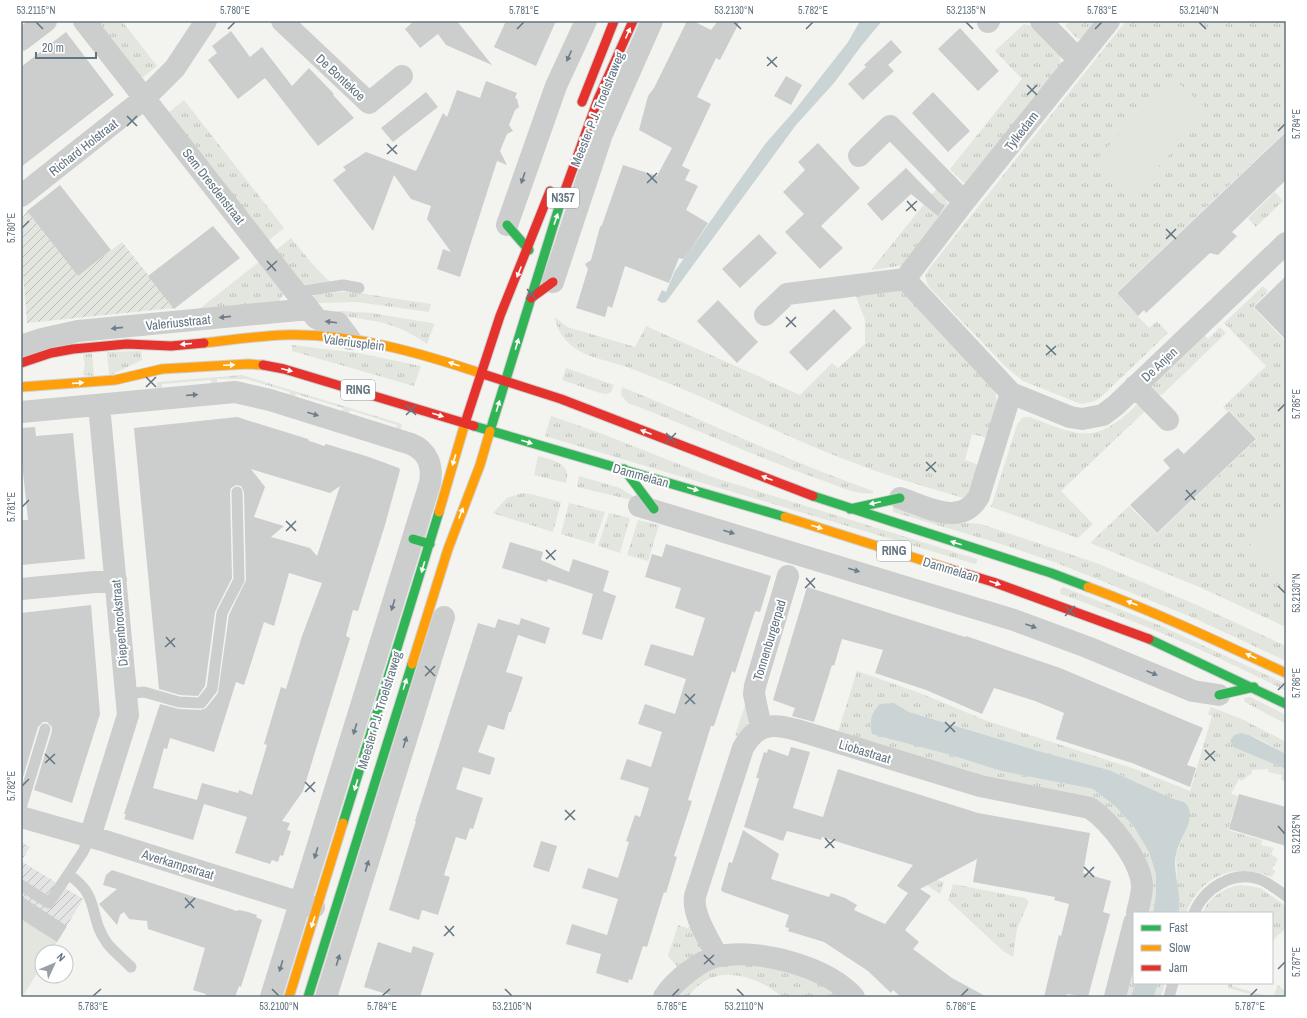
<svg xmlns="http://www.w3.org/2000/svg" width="1307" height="1018" font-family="'Archivo Narrow',sans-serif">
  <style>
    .industrial { fill: url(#industrial-furrows) }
    .grass { fill: url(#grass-tufts) }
    .park { fill: #e2e6de }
    .garden { fill: url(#garden-furrows) }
    .water { fill: #cad4d5 }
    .building { fill: #cccece; fill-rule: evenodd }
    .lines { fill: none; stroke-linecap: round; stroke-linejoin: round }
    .fast-casing { stroke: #cfd0d0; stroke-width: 11 }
    .slow-casing { stroke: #cfd0d0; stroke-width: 11 }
    .jam-casing { stroke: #cfd0d0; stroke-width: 11 }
    .lane { stroke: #cccdcd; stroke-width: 11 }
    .street { stroke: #cccdcd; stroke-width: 22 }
    .fast { stroke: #30b455; stroke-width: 9 }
    .slow { stroke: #ff9f0a; stroke-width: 9 }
    .jam { stroke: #e5322d; stroke-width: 9 }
    .oneway { fill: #fff }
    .oneway2 { fill: #6d7d89 }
    .ticks { fill: none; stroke: #627481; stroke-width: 1.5 }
    .labels { text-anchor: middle; stroke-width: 4; stroke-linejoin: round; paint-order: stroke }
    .shield { fill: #fff; stroke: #919ea7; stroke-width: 1 }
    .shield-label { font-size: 12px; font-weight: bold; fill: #627481 }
    .street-label { font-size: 13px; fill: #627481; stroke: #fff }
    .neatline { fill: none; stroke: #627481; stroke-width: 1.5 }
    .ticks-label { font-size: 10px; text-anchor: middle; fill: #627481 }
  </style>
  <defs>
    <pattern id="industrial-furrows" width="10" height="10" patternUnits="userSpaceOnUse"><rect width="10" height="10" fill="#e3e4e3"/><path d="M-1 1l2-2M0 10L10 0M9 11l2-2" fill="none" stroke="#bbbdbd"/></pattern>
    <pattern id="grass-tufts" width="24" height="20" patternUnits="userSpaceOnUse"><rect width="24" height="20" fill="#e2e6de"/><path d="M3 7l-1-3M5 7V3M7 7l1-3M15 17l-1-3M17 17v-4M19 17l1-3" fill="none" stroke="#bbbfb9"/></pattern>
    <pattern id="garden-furrows" width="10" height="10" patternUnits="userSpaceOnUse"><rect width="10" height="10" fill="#e2e6de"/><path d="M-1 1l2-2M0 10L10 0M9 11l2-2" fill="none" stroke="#bbbfb9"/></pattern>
  </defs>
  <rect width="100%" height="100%" fill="#f3f3f0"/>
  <!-- industrial -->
  <path class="industrial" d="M21,842L30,847L21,861L83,899L57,942L21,918Z"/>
  <!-- grass -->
  <path class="grass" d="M96,21H122L157,66L141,79Z
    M1069,21H1098L1082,38L1078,39L1065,26Z
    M1126,21H1286V131L1116,293L1149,328L1157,321L1168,333L1101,397L1095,401L1081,404L1023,381L1007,368L928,286L925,276L928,270Z
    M1024,24L1033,26L1059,53L1061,65L967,183H964L950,169L1022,79L995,51Z
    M184,100L284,228L268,241L168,113Z
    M938,187L944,195L948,205L905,265L871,270Z
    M1275,192L1283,201L1256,227L1248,218Z
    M291,238L315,267L330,282L303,285L276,250Z
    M260,261L284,294L279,301L198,310Z
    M1263,286L1268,291L1253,307L1286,342V511L1250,546L1281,579L1286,575V627L1197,586L1090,543L1129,506L1157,534L1257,439L1229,410L1227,411L1223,407L1266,366L1224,323Z
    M901,290L995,388L997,405L987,438L972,434L965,460L979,465L966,499C932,488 896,479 862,466C799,443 740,413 678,387C660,380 643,373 624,366C609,361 590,358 576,349C565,342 556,329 555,317L567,327L635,347L646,326L800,395L832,363L838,368L865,344V320L855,294Z
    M343,292H353L431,304L429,312L357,302L315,303L313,297L315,294Z
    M341,311L371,313L432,323L434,325L427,344C407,330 393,324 368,320C355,317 344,318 332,312Z
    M1220,327L1226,333L1163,394L1158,396L1151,390V383L1203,333L1208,339Z
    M292,345L358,353L421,366L414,386L292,351Z
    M141,351L142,360L111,375L109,373L107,352Z
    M92,353L94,376L83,375L85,364L83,355Z
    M566,368L614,385L611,392L606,394L600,393L562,380Z
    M242,375L402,424L399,435L395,434L397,425L350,410L347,417L341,415L343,408L296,394L294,400L288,398L290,392L246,379H217V386H211V380L162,384V393L157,392V382Z
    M622,387C706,421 788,461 873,491V493C857,496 837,485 821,480C755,457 693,427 628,403L621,395Z
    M1138,404L1145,411L1061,491L1093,524L1078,538L991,507L1017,425L1022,418C1029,415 1037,420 1043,422C1090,441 1102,437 1138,404Z
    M551,416L600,433L709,476L977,559V562L975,564L545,436Z
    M538,456C553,460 572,463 566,483L534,475Z
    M579,476L620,488L634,497L632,500L577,487Z
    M522,493L531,494L561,502L553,532L493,513L507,498Z
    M569,503L605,512L594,544L561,534Z
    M893,507L958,522L981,524L1099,564L1197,605L1286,646V661L1194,618L1057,563L1001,544L893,512Z
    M609,513L630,518L620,553L598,546Z
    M638,520L659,525L648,561L627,555Z
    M1063,587L1159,625L1286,684V691C1213,653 1138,622 1061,594L1060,590Z
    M857,671L920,693L987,721L1135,769L1190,791L1212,716L1208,714L1211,707L1244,720L1286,742V754C1271,747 1251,730 1234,735L1230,741L1233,747L1286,769V781L1281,780L1282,775L1268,772V769L1252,770V773L1241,781L1239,779L1231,794L1238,796L1228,830L1262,840L1261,845L1274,848L1271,854L1278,859L1272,869L1275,871L1272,877C1235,861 1200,876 1186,913H1178L1176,854L1187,827L1181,800L1171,798L1109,770L1042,752L909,712L894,703L951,755L1001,771L1093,789L1115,806L1134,827L1149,852L1156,874V894L1153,913H1143L1121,829L981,779L837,735Z
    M1250,697L1286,715V724L1245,702L1244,698Z
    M746,703L748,722L740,737L735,735Z
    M909,871L944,882L940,894L907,872Z
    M953,884L1025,898L1029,902L1017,928L1013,957L1003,951L948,900Z
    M1240,885L1260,888L1286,906V928L1272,941V913H1202C1210,897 1223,888 1240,885Z
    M678,925L687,928L693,925L701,949L699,953L679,969L668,956Z
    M1134,948L1135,983L1131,997H1121Z
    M738,961L803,975L841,997C828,997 797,1000 786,997C779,995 773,990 767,986C738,971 709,968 688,997H672L708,969Z
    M1158,983H1165L1161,997H1154Z
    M1229,983H1232V986L1270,997H1260L1228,988Z
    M1278,985L1286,992V997H1273Z"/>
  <!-- park -->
  <path class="park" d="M1171,76L1209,111L1132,196L1094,162Z
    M1286,511V575L1281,579L1250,546Z
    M21,918L57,942L51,952H42V966L22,997H21Z"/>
  <!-- garden -->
  <path class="garden" d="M27,211L78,276L122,242L174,308L27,323L21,249V220Z"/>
  <!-- water -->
  <path class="water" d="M860,21H882L862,45L834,83L796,125L666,302L662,303L657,300L662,290L666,292L675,271L766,143L795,110L848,42Z
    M894,703L909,712L1042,752L1109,770L1171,798C1178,800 1187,801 1189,809C1193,825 1179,839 1176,854C1172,872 1183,896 1178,913H1153L1156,894V874L1149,852L1134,827L1115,806L1093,789L1001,771L951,755L872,734C869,721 871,713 880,704Z
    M1241,733L1249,735L1286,754V769L1233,747L1230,741L1234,735Z
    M1135,983H1158L1154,997H1131Z"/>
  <!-- building -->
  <path class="building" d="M414,21H457L492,65L446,45L438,34L420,48L405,29Z
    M506,21H556L536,66L494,47Z
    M687,21H693L711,30L718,21H740L720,60L716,58L697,97L711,104L682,166L690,170L685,180L698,186L686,210L708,223L688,253L683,259L679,258L669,283L625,266L612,308L608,306L605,317L576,308L588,269L585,264L591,260L600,227L602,225L623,165L657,176L672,148L639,130L648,96L654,88Z
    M960,28L999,71L978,91L938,49Z
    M231,31L250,57L262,47L292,86L309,68L334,94L333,95L354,118L318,146L265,78L238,99L208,60L217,53L212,46Z
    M66,32L114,95L21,167V67Z
    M891,40L902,52L888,65L894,71L863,100L848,84L866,67L864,65Z
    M786,76L802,85L791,105L774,96Z
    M486,81L517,93L515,98L517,99L519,107L515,110L509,125L513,131L507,134L500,151L507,165L497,161L460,277L437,269L443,249L451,252L427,219L431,206L411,199L394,175L373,231L333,180L346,170L343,167L366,152L416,171L443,113L447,117L457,90L480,98Z
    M426,92L438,107L393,142L381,128Z
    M933,92L970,131L948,152L912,113Z
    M1286,132V180L1232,232L1237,236L1218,255L1210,253L1146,313L1144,310L1138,316L1117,293Z
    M818,143L860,188L821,226L843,248L820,269L785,232L804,214L783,192L805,170L798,162Z
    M906,168L944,207L938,216L911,194L882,221L867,204Z
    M60,185L111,250L78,276L27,211Z
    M213,226L240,258L174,309L148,276Z
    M759,234L777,253L740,288L722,269Z
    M1286,276V340L1254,307Z
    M718,300L758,342L737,363L697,321Z
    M834,309L852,328L807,371L789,352Z
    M1229,411L1256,439L1157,533L1130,505L1170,468L1163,460L1178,448L1184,454Z
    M237,417L308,439L309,441L316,443L324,446L326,444L366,456L399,468L400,470L385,525L358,611L353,610L346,636L350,638L303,791L282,821L290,823L287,830L291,831L283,856L280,855L278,862L272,860L270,864L235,853L247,817L204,804L193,840L124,819L126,814H124L160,704L179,709L201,710L206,708L218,693L229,615L246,580L244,492L241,486L236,485L231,488L230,492L232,578L215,612L205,686L198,696L180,695L159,689L134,428ZM251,469L330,493L340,486L317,556L310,548L271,537L284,526L254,517L265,487ZM289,573L322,583L302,636L286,689L281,687L264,744L267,745L252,795L239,790L238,793L202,783L197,800L153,788L164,748L167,749L170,738L214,752L236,682L244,685L264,622L274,626Z
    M35,427L36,436L73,433L85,559L21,565V520H28L21,453V428Z
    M510,542L543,552L541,560L569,572L573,559L609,571L603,591L616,596L602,640L582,634L593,594L548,579L547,582L502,568Z
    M666,544L771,576L760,612L755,611L735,673L732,671L714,726H711L688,800L692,801L674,856L677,857L666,893L664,892L647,947L643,946L632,980L629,979L628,983L596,973L601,954L566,944L572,924L607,935L618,899L582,888L588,868L618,878L629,842L626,841L635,815L640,817L649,788L620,779L627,759L651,767L662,732L638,724L645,704L675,714L686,679L644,665L651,644L693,656L705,618L675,608L681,588L645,577L652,554L662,557Z
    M807,587L965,637L966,636L1060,668L1203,728L1187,765L1196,768L1190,787L1132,763L1056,739L1064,713L1035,701L994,688L982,714L926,690L875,673L883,650L842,639L834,666L832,665L814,722L792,716L795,708L773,700Z
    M91,605L100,714L72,803L34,790L52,731V727L47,722H43L38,727L21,784V613Z
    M521,618L550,628L545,644L518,635L506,672L523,677L511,712H509L504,730L488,725L478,752L495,758L490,775L463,767L456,789L483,798L473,829L470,828L466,840L456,837L444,875L450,877L438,915L422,910L419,920L389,910L416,821H415L478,623L495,628L498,619L519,625Z
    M791,747L810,752L793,808L823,817L838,769L978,813L1090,833L1083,873L1111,881L1103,912L1110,914L1088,997L1067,994L1066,997H1044L1059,935L1061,936L1069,904L1054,900L1055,897L973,882L977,859L920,889L931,896L905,930L919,942L913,949L952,978L987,997H901L893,990L891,993L868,971L824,942L788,931L789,928L785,927L789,915L723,892L721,890L729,862L732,863L743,830L779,854L771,879L829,897L831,893L845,898L857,905L854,910L885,924L908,893L897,886L913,865L822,837L821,840L787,831L783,841L744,827L759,778H756L764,752L767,753L768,749L788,756Z
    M1239,794L1286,807V846L1229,829Z
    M541,841L557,846L549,872L533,867Z
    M112,870L237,911L239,910L248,912L257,915L256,917L262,920L241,987L239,986L235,997H205L206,994L193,990L205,948L148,929L147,921L129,919L124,912L120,915L117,925L99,904L117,889L103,885L106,875Z
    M21,896L67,926L57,942L21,919Z
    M378,942L411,953L413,946L434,953L420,997H396L364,987Z"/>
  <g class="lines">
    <!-- fast casing -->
    <g class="fast-casing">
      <path id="fast" d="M507,225L529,250
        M474,426L785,517
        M490,431L560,204
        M624,469L654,509
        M813,496L1051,573L1088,587
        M850,509L900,498
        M413,539L430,544
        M1149,639L1286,704
        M1219,695L1254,687
        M343,823L439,512
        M308,997L412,664"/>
    </g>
    <!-- slow casing -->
    <g class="slow-casing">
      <path id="slow" d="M204,343C231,340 257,336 284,335C353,333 421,353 486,375
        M21,387L115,380L162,369L248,364L263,365
        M439,512L465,423
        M785,517L950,569
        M1088,587C1156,612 1221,643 1286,673
        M412,664L448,549L480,465L490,431
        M289,997L343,823"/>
    </g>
    <!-- jam casing -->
    <g class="jam-casing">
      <path id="jam" d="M582,102L614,21
        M560,204L598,99L633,21
        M531,298L553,282
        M21,363L51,353L73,349L127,344L171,346L204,343
        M263,365L284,369L474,426
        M486,375L561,399L813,496
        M465,423L500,316L550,191
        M950,569L993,582L1149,639"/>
    </g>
    <!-- lane -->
    <path class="lane" d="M297,292L343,285L359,288
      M125,694L144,692L179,702L201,703L212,689L222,613L239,580L237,492
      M21,808L45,729
      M69,875C101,896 88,917 107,943C113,951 123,959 131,967
      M21,885L49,903L83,852L90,837
      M1194,913C1204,889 1232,870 1259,879C1269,883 1278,890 1286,896
      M1169,997L1173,983"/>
    <!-- street -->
    <path class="street" d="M84,21L316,318L322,321L338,323L350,339
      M282,21L369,103L402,76
      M1041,21L1078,59
      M988,22L989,21
      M21,40L46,21
      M859,156L890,126L964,202
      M21,196L145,98L175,68L206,21
      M507,225L556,86L586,21
      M905,279L1011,393L1070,417L1082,419L1103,415L1116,405L1286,243
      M553,282L602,134L652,21
      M765,315L787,294L905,279L964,202L1109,21
      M21,346L42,339L78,331L309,309
      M1135,386L1168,420
      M21,412L235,392L270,400L411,444C428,451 433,466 430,483L271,997
      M900,498C927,507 962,528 979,496L1011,393
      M639,506L1014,620L1087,647L1193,691L1219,695
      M21,589L116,580
      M761,728L754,694L755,686L788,576
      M21,817L105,841L314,907
      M90,837L128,715L99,405
      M717,956C709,939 692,915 695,896L743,748C757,723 772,723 797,730L980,786L1090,808C1110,822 1141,860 1142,886C1142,895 1139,904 1137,913
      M326,997L444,617
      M664,997C673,982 701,959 719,956C760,949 826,966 854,997
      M1115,997L1134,923"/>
    <!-- fast -->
    <use href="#fast" class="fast"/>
    <!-- slow -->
    <use href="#slow" class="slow"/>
    <!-- jam -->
    <use href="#jam" class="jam"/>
  </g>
  <!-- one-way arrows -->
  <defs><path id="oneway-solid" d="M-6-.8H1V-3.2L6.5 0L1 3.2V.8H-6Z"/></defs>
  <g class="oneway">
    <use href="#oneway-solid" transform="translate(628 33) rotate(-66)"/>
    <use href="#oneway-solid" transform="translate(556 219) rotate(-71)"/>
    <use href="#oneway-solid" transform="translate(519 272) rotate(112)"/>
    <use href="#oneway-solid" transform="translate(186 344) rotate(175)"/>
    <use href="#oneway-solid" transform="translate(517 344) rotate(-73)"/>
    <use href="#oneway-solid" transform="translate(454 364) rotate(-161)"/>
    <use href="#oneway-solid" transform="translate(229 365) rotate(-3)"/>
    <use href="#oneway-solid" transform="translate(287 370) rotate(14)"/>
    <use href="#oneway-solid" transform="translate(78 383) rotate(-4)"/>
    <use href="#oneway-solid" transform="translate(498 406) rotate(-73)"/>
    <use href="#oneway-solid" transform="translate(438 415) rotate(17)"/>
    <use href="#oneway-solid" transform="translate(646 432) rotate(-159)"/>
    <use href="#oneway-solid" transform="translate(527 442) rotate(18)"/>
    <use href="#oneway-solid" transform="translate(454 460) rotate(107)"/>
    <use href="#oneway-solid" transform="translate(767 478) rotate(-159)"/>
    <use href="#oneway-solid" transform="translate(693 489) rotate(16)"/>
    <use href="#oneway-solid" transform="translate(875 503) rotate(168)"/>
    <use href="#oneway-solid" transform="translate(461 513) rotate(-69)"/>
    <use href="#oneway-solid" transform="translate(817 527) rotate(17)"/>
    <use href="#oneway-solid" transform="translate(956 543) rotate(-162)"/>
    <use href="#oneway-solid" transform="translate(423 567) rotate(107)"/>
    <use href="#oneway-solid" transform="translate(995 583) rotate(19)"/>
    <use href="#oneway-solid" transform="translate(1132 603) rotate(-159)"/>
    <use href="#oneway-solid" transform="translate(1251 656) rotate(-155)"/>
    <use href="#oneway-solid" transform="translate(405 684) rotate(-72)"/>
    <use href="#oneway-solid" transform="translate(356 785) rotate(107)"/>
    <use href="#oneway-solid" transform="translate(313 922) rotate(108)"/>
  </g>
  <g class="oneway2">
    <use href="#oneway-solid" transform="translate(569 56) rotate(114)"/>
    <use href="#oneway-solid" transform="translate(523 178) rotate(109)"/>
    <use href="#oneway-solid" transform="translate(225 317) rotate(174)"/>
    <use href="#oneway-solid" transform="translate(331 322) rotate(-173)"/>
    <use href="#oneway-solid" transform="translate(117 328) rotate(174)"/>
    <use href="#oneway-solid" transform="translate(192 395) rotate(-5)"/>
    <use href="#oneway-solid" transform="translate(313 414) rotate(17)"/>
    <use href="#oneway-solid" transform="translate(729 532) rotate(17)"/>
    <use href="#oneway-solid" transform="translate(854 570) rotate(17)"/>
    <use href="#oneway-solid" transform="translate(393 605) rotate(107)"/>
    <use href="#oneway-solid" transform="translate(1031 626) rotate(20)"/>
    <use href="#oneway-solid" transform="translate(1152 673) rotate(23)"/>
    <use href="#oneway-solid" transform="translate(355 729) rotate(107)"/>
    <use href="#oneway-solid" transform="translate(405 742) rotate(-73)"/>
    <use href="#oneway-solid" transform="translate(316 853) rotate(107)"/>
    <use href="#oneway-solid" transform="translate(367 866) rotate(-73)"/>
    <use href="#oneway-solid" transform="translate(338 960) rotate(-73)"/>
    <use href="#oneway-solid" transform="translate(281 966) rotate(107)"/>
  </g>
  <!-- ticks -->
  <path class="ticks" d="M36,22L43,29M734,22L741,29M966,22L973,29M1199,22L1206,29M228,29L235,22M517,29L524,22M806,29L813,22M1095,29L1102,22M767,57L777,67M767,66L777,57M1027,85L1037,95M1027,95L1037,85M127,116L137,126M127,126L137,116M1278,131L1285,124M387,144L397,154M387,154L397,145M647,173L657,183M647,183L657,173M907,201L916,211M906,211L917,201M22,228L29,221M1166,229L1176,239M1166,239L1176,229M267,261L276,271M267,270L277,261M527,289L536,299M526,299L536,289M786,317L796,327M786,327L796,317M1046,345L1056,355M1046,355L1056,346M146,377L156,387M146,387L156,377M406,405L416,415M1278,411L1285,404M406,415L416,405M666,433L676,443M666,443L676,433M926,462L936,472M926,471L936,462M1186,490L1195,500M1185,500L1196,490M22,507L29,500M286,521L296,531M286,531L296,521M546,550L555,560M546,559L556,550M806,578L815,588M1278,586L1285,593M805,588L815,578M1065,606L1075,616M1065,616L1075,606M166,637L175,647M165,647L175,638M425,666L435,676M425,676L435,666M1278,690L1285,683M685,694L695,704M685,704L695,694M945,722L955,732M945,732L955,722M1205,750L1215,761M45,754L55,764M1205,760L1215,751M45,763L55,754M305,782L315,792M22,786L29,779M305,792L315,782M565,810L575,820M565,820L575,810M1278,826L1285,834M825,838L834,848M825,848L835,839M1084,867L1094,877M1084,877L1094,867M185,898L194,908M185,908L195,898M445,926L454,936M444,936L454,926M704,955L714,965M704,964L714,955M1278,969L1285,962M272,989L279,996M505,989L512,996M737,989L744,996M93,996L101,989M382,996L390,989M672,996L679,989M961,996L968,989M1250,996L1257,989"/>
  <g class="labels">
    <!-- shield labels -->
    <g class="shield">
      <rect x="547" y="188" width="32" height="20" rx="3"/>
      <rect x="341" y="380" width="34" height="20" rx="3"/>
      <rect x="877" y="541" width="34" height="20" rx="3"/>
    </g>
    <g class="shield-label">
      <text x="563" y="202">N357</text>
      <text x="358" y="394">RING</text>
      <text x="894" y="555">RING</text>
    </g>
    <!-- street labels -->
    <g class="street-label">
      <text transform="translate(341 77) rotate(43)" y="5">De Bontekoe</text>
      <text transform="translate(597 109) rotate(-68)" y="5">Meester P.J. Troelstraweg</text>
      <text transform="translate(1021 131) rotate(-52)" y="5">Tylkedam</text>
      <text transform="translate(83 147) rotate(-38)" y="5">Richard Holstraat</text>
      <text transform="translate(214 186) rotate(52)" y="5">Sem Dresdenstraat</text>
      <text transform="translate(178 322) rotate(-6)" y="5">Valeriusstraat</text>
      <text transform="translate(354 342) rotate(7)" y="5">Valeriusplein</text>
      <text transform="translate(1159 364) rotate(-43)" y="5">De Anjen</text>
      <text transform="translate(641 475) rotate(16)" y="5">Dammelaan</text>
      <text transform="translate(951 569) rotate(17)" y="5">Dammelaan</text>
      <text transform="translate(119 623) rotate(-95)" y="5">Diepenbrockstraat</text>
      <text transform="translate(769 640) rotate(-73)" y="5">Tonnenburgerpad</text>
      <text transform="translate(379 710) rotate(-73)" y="5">Meester P.J. Troelstraweg</text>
      <text transform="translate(865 751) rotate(17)" y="5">Liobastraat</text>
      <text transform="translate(178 864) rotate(17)" y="5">Averkampstraat</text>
    </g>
  </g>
  <!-- border -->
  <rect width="1307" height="1018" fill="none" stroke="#ffffff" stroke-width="44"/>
  <!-- legend -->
  <rect x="1133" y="912" width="140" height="72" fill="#ffffff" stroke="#c0c7cd"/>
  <rect x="1141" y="925" width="20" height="6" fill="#30b455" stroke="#c0c7cd"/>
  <text x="1169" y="932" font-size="12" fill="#627481">Fast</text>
  <rect x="1141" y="945" width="20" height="6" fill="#ff9f0a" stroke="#c0c7cd"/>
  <text x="1169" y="952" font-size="12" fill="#627481">Slow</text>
  <rect x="1141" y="965" width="20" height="6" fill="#e5322d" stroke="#c0c7cd"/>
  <text x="1169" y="972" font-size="12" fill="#627481">Jam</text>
  <!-- north arrow -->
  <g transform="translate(54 964) rotate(46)"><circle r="19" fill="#ffffff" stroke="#c0c7cd"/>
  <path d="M0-3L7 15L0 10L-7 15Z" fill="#95a0a8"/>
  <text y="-6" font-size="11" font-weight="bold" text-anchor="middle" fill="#627481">N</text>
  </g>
  <!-- scale -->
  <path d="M36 52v6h60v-6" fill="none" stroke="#627481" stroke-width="2"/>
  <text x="42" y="52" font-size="12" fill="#627481" stroke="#ffffff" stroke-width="3" paint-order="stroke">20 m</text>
  <rect x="22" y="22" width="1263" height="974" class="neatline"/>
  <g class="ticks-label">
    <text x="36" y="14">53.2115°N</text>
    <text x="235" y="14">5.780°E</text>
    <text x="524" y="14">5.781°E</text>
    <text x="734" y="14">53.2130°N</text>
    <text x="813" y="14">5.782°E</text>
    <text x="966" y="14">53.2135°N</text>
    <text x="1102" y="14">5.783°E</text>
    <text x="1199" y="14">53.2140°N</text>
    <text transform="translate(1296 124) rotate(-90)" y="4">5.784°E</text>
    <text transform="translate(11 228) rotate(-90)" y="4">5.780°E</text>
    <text transform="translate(1296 404) rotate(-90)" y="4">5.785°E</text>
    <text transform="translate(11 507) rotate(-90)" y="4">5.781°E</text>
    <text transform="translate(1296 593) rotate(-90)" y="4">53.2130°N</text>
    <text transform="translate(1296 683) rotate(-90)" y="4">5.786°E</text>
    <text transform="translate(11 786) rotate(-90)" y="4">5.782°E</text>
    <text transform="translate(1296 834) rotate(-90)" y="4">53.2125°N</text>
    <text transform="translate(1296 962) rotate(-90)" y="4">5.787°E</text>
    <text x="93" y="1010">5.783°E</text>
    <text x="279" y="1010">53.2100°N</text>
    <text x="382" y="1010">5.784°E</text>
    <text x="512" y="1010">53.2105°N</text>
    <text x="672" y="1010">5.785°E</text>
    <text x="744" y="1010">53.2110°N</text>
    <text x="961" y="1010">5.786°E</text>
    <text x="1250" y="1010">5.787°E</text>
  </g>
</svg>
